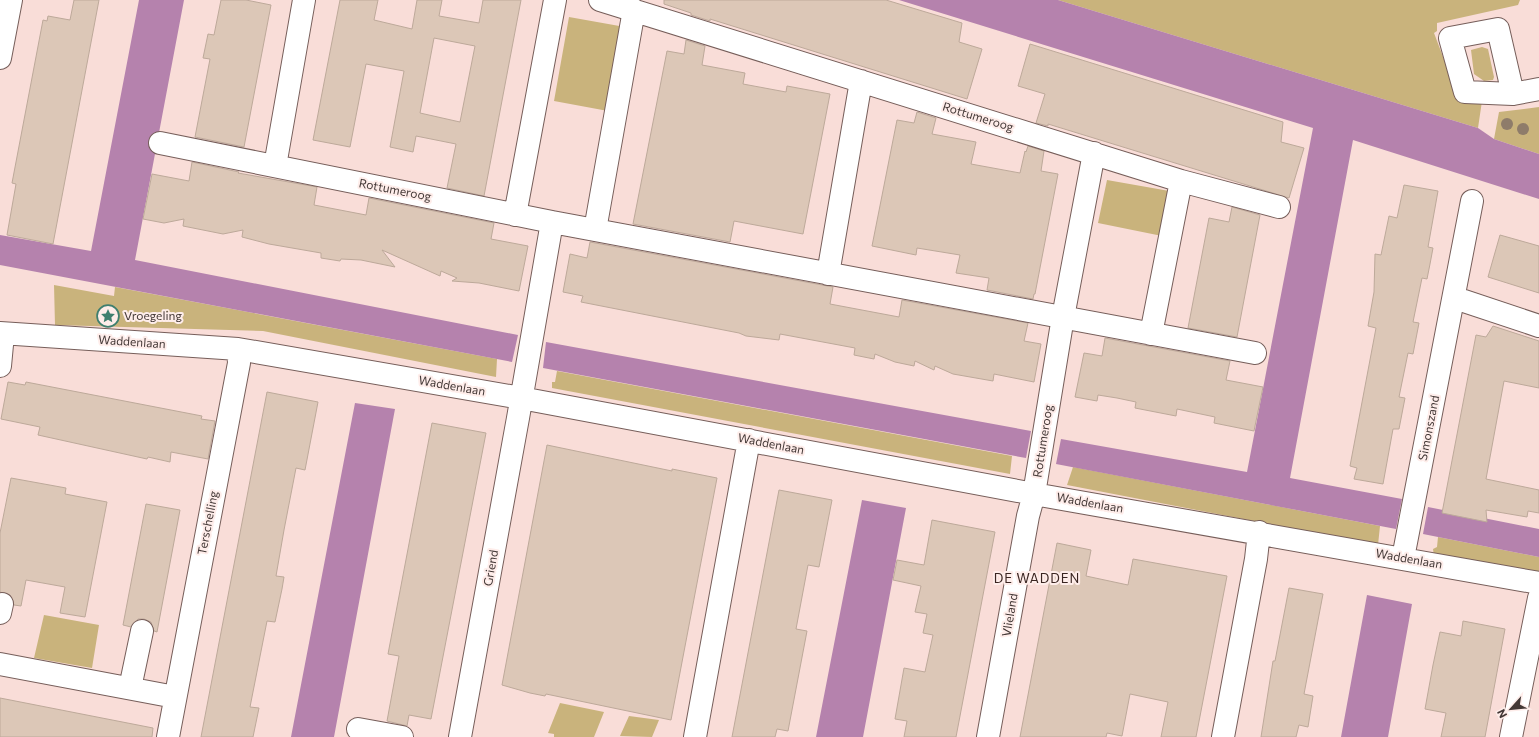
<svg xmlns="http://www.w3.org/2000/svg" width="1539" height="737" font-family="Commissioner,sans-serif">
  <style>
    .green { fill: #c9b37c }
    .water { fill: #b582ad }
    .building { fill: #dcc7b7; stroke: #bda99a; fill-rule: evenodd }
    .lines { fill: none; stroke-linecap: round; stroke-linejoin: round }
    .minor-casing { stroke: #765e5a; stroke-width: 24 }
    .minor { stroke: #fff; stroke-width: 22 }
    .tree { fill: #8e7c6a }
    .labels { text-anchor: middle; stroke-width: 4; stroke-linejoin: round; paint-order: stroke }
    .street-label { font-size: 12px; fill: #433836; stroke: #feedea }
    .poi-label { font-size: 12px; fill: #433836; stroke: #feedea; text-anchor: start }
    .neighbourhood-label { font-size: 13px; letter-spacing: 1px; fill: #392521; stroke: #feedea }
  </style>
  <rect width="100%" height="100%" fill="#f9ddd8"/>
  <!-- green -->
  <path class="green" d="M1058,0H1520L1518,5L1437,23V31L1434,33L1459,99L1482,101L1478,128Z
    M569,17L625,27L608,111L554,101Z
    M1482,47L1488,49L1494,77L1493,80L1484,81L1474,74L1471,50Z
    M1539,107V154L1494,139L1499,112Z
    M1107,180L1175,192L1167,237L1098,223Z
    M54,285L114,296L115,287L497,359L496,377L263,331L55,325Z
    M557,371L1012,456L1010,474L552,388V382H555Z
    M1073,467L1380,526L1378,545L1067,485Z
    M1438,537L1539,557V576L1434,556L1433,549L1437,547Z
    M44,615L99,625L92,668L34,658Z
    M560,703L604,712L594,737H554V734L548,733Z
    M629,716L659,720L652,737L620,736Z"/>
  <!-- water -->
  <path class="water" d="M139,0H184L135,260L518,335L512,362L0,265V235L91,251Z
    M899,0H1058L1478,128L1494,139L1539,154V199L1353,140L1290,478L1402,499L1396,529L1056,464L1061,439L1247,472L1313,128Z
    M546,342L1031,431L1026,458L543,368Z
    M355,403L395,409L334,737H291Z
    M862,500L906,508L863,737H816Z
    M1428,507L1539,529V557L1423,534Z
    M1367,595L1412,604L1388,737H1341Z"/>
  <!-- building -->
  <path class="building" d="M74,0H99L53,244L7,235L16,184L12,183L43,20L47,21L48,16L70,20Z
    M221,0H246L271,5L244,147L195,137L210,59L203,58L208,34L214,35Z
    M340,0H378L374,20L412,29L417,0H442L439,16L479,23L483,0H521L484,196L447,188L456,144L416,136L413,152L390,147L404,71L366,64L350,147L313,140ZM434,38L475,46L460,122L420,113Z
    M664,0H886L962,23L959,42L982,49L967,99L710,19V21L691,15V13L664,4Z
    M686,40L705,46L702,65L745,73L743,84L786,92L787,86L830,94L803,234L734,221L730,242L633,224L667,51L684,54Z
    M1030,44L1283,122L1281,142L1304,148L1289,198L1048,124V126L1036,123L1045,94L1018,86Z
    M917,112L936,118L932,134L976,142L971,164L1020,173L1025,151L1026,152L1028,146L1044,151L1041,171L1058,174L1035,294H1034L1033,299L987,290L989,278L956,273L960,255L917,248L916,255L872,246L897,120L914,123Z
    M192,162L239,172L238,173L317,187L314,205L366,215L369,198L494,223L491,239L528,246L519,291L479,283L452,281L457,278L441,271L440,276L382,250L395,267L361,260L341,259L340,261L321,258V253L269,244L242,237L243,230L223,234L183,226L184,219L164,223L143,219L152,174L189,181Z
    M1404,185L1438,191L1428,247L1433,248L1430,264L1427,279L1422,278L1413,322L1419,323L1413,354L1408,353L1399,397L1405,398L1399,429H1393L1383,484L1354,479L1357,468L1350,466L1376,328L1368,326L1374,292L1375,254L1381,255L1389,216L1397,218Z
    M1232,207L1260,215L1237,337L1188,328L1209,218L1229,222Z
    M1500,235L1539,246V293L1488,277Z
    M590,242L833,287L830,304L899,317L902,300L1028,323L1024,341L1041,344L1034,382L994,374L993,381L953,374L935,366L934,370L915,361L914,366L895,362L875,354L874,359L854,355L855,348L780,334L779,340L746,336L739,333L581,302L583,296L563,292L570,254L587,258Z
    M1493,326L1539,341V388L1504,381L1486,479L1539,490V513L1528,511L1527,517L1486,510L1487,522L1442,513L1476,335L1486,337Z
    M1105,338L1230,361L1226,380L1263,387L1254,431L1214,423L1215,417L1177,409L1176,416L1135,408L1136,402L1117,398L1098,395L1097,401L1075,397L1084,353L1102,356Z
    M8,382L25,385L26,382L202,416L201,419L215,421L208,459L171,452L170,462L148,457L147,459L38,435L40,427L1,419Z
    M267,392L318,402L305,470L296,468L284,530L276,576L284,577L282,589L275,622L267,621L250,707L259,708L253,737H201Z
    M432,423L486,433L431,719L409,715L407,726L387,721L399,656L388,654Z
    M547,445L672,471V469L717,478L671,720L546,694L545,696L530,693L502,685Z
    M11,478L66,488L65,494L107,502L85,617L60,613L65,587L26,580L21,606L14,605L10,595L0,592V533Z
    M779,490L832,500L819,567L808,565L796,629L807,631L788,731L777,729L775,737H732Z
    M146,504L180,510L157,632L154,631L151,622L144,619H138L131,627L123,625Z
    M932,520L995,532L956,737H904L907,721L895,719L904,668L925,672L933,635L923,633L927,614L915,612L921,586L893,580L897,560L924,565Z
    M1057,543L1091,550L1086,576L1128,585L1133,559L1227,576L1196,737H1161L1168,702L1130,694L1122,736L1107,733L1106,737H1020Z
    M1289,588L1323,594L1304,694L1313,696L1308,727L1299,725L1296,737H1261L1273,661H1275Z
    M1463,621L1505,629L1485,737H1441L1446,713L1425,709L1433,665L1440,632L1461,636Z
    M0,698L153,728L152,737H0Z"/>
  <g class="lines">
    <!-- minor casing -->
    <g class="minor-casing">
      <path id="minor" d="M600,0L1181,181L1279,207
        M0,58L11,0
        M1513,94L1498,29L1450,38L1465,92L1513,94L1539,89
        M160,143L552,222L518,418L460,737
        M275,166L304,0
        M515,215L555,0
        M552,222L1255,353
        M595,230L634,10
        M828,274L861,81
        M1455,298L1539,326
        M0,333L238,349L521,398L1034,494L1539,583
        M1151,334L1181,181
        M0,366L3,334
        M1403,558L1472,201
        M0,613L2,604
        M0,664L175,697
        M130,688L142,631
        M358,729L402,737
        M168,737L239,363L238,349
        M695,737L749,440
        M988,737L1028,516L1034,494L1063,317L1094,153
        M1223,737L1256,559L1259,532
        M1511,737L1539,598"/>
    </g>
    <!-- minor -->
    <use href="#minor" class="minor"/>
  </g>
  <!-- trees -->
  <g class="tree">
    <circle cx="1507" cy="124" r="6"/>
    <circle cx="1523" cy="129" r="6"/>
  </g>
  <!-- icons -->
  <defs>
    <g id="sight-ring" transform="scale(1.15)"><circle r="9.5" fill="#feedea" stroke="#3f7f6f" stroke-width="1.5"/><path d="M0-6L1.8-2.2L6-1.7L2.9 1.2L3.7 5.4L0 3.3L-3.7 5.4L-2.9 1.2L-6-1.7L-1.8-2.2Z" fill="#3f7f6f"/></g>
  </defs>
  <g fill-rule="evenodd">
    <use href="#sight-ring" x="108" y="316"/>
  </g>
  <g class="labels">
    <!-- street labels -->
    <g class="street-label">
      <text transform="translate(978 117) rotate(17)" y="4">Rottumeroog</text>
      <text transform="translate(395 190) rotate(11)" y="4">Rottumeroog</text>
      <text transform="translate(132 342) rotate(4)" y="4">Waddenlaan</text>
      <text transform="translate(452 386) rotate(10)" y="4">Waddenlaan</text>
      <text transform="translate(1429 428) rotate(-79)" y="4">Simonszand</text>
      <text transform="translate(1043 441) rotate(-81)" y="4">Rottumeroog</text>
      <text transform="translate(771 444) rotate(11)" y="4">Waddenlaan</text>
      <text transform="translate(1090 503) rotate(10)" y="4">Waddenlaan</text>
      <text transform="translate(208 523) rotate(-79)" y="4">Terschelling</text>
      <text transform="translate(1409 559) rotate(10)" y="4">Waddenlaan</text>
      <text transform="translate(491 568) rotate(-80)" y="4">Griend</text>
      <text transform="translate(1010 615) rotate(-80)" y="4">Vlieland</text>
    </g>
    <!-- poi labels -->
    <g class="poi-label">
      <text x="124" y="320">Vroegeling</text>
    </g>
    <!-- neighbourhood labels -->
    <g class="neighbourhood-label">
      <text x="1037" y="583">DE WADDEN</text>
    </g>
  </g>
  <!-- north arrow -->
  <g transform="translate(1511 709) rotate(243)" stroke="#feedea" stroke-width="3" paint-order="stroke">
  <path d="M0-3L7 15L0 10L-7 15Z" fill="#433836"/>
  <text y="-6" font-size="11" font-weight="bold" text-anchor="middle" fill="#433836">N</text>
  </g>
</svg>
